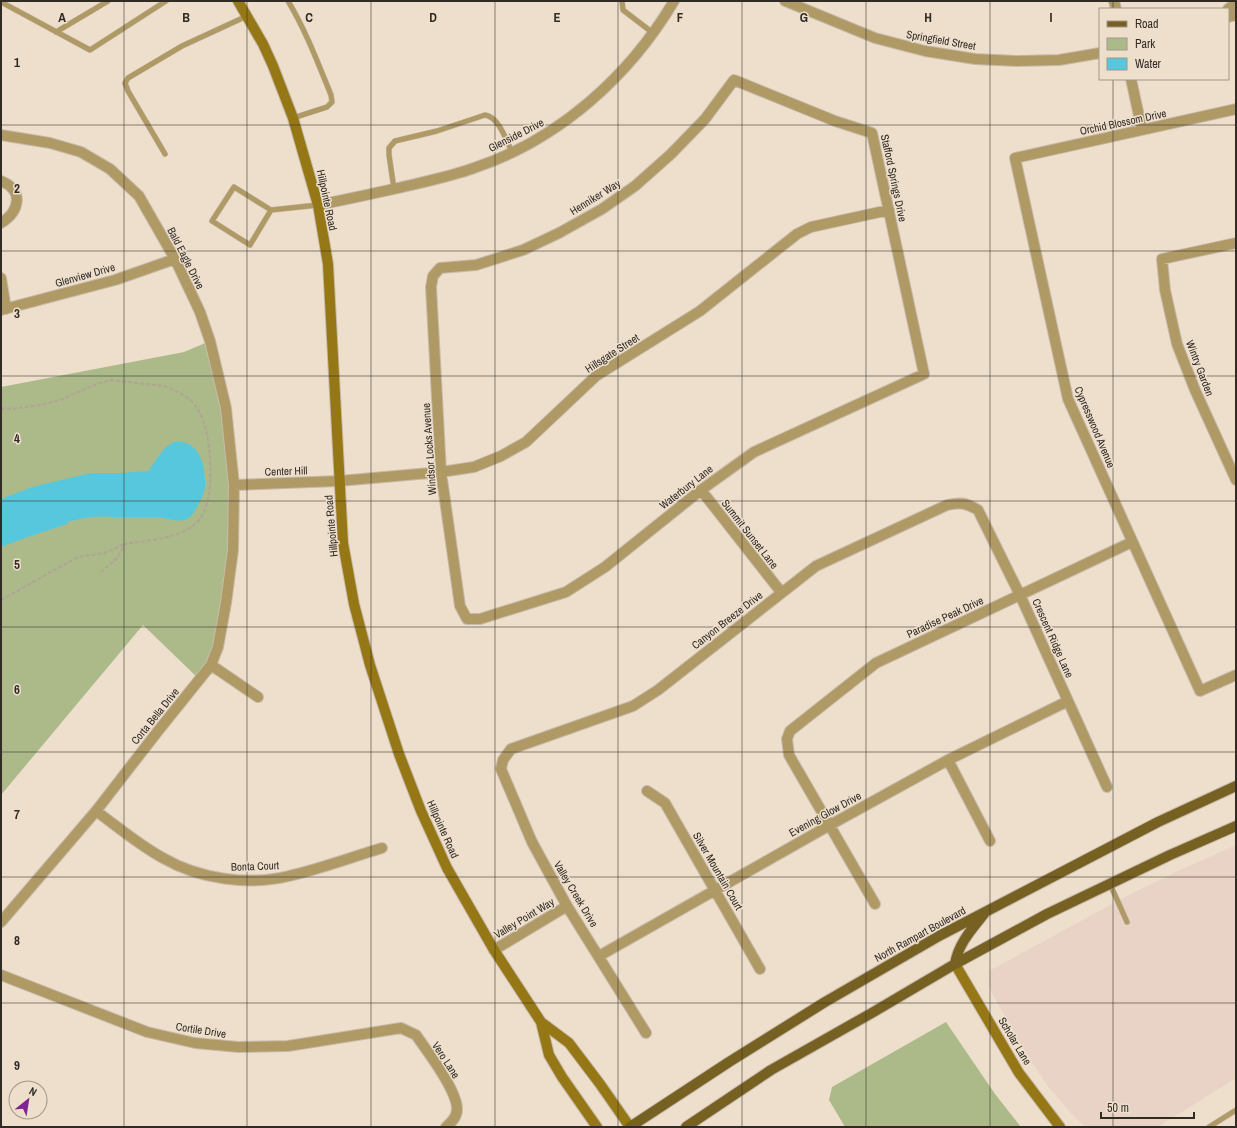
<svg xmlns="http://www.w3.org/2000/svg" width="1237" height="1128" font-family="'Archivo Narrow',sans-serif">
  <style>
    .commercial { fill: #e9d2c6 }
    .green { fill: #acba89 }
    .water { fill: #57c7dd }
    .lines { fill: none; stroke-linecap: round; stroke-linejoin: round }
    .lane-casing { stroke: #c8bbab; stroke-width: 6 }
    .street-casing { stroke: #c8bbab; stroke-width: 12 }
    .secondary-casing { stroke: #c8bbab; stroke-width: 12 }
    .primary-casing { stroke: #c8bbab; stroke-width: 12 }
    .path { stroke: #b0a496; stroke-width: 2; stroke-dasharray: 4 2; stroke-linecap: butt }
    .lane { stroke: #af9a66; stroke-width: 5 }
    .street { stroke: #af9a66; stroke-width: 10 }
    .secondary { stroke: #957716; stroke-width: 10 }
    .primary { stroke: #766123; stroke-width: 10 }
    .grid { fill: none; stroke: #312b24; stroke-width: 1; stroke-opacity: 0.55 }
    .labels { text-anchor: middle; stroke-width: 3; stroke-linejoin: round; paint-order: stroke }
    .street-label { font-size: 11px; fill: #312b24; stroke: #eedfcd }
    .grid-label { font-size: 13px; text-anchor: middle; font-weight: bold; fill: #312b24; stroke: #eedfcd; stroke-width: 3; stroke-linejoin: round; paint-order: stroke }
  </style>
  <rect width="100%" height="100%" fill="#eedfcd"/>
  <!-- commercial -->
  <path class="commercial" d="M1236,845V1078L1158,1127H1085L1068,1110L1047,1085L1029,1058L989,988V971L1123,898L1178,871Z"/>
  <!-- green -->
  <path class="green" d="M210,341L226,408L233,550L218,647L200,680L143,625L1,795V387L184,352Z
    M946,1022L995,1094L1021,1127H845L829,1100L832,1087Z"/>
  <!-- water -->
  <path class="water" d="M174,442C201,439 206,468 205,488C204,494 201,499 198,505C195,510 193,516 187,519C178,523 166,518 157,517C148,517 138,517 129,517C114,517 99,516 84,518C78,519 74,521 69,521L67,524L25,538L1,547V499L32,487L91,473H122L149,471C156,460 162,448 174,442Z"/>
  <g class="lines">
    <!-- lane casing -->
    <g class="lane-casing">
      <path id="lane" d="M288,1C306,31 318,63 331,95L332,102L327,107L293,118
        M622,1L623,10L653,33
        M1,2L90,50L166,1
        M56,32L108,1
        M165,154L128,91L125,83L128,78L182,46L247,16
        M394,189L389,155V148L395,141L437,131L485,115C499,117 506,140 512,152
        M271,210L250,245L212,221L234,187L271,210L318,205
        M1110,884L1127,922
        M1209,1127L1236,1110"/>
    </g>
    <!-- street casing -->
    <g class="street-casing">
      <path id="street" d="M785,1L875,38L925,51L975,59L1017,61L1059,60L1100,53
        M1114,1L1116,9
        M1228,9L1236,3
        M1228,17L1236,15
        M1131,79L1142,130
        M734,80L835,121L872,133L924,374L754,452L701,490L605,567L566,592L480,619H467L460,606L441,472L431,287L433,276L440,268L476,265L523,250L559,233L602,209L635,186L671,154L705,119Z
        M1236,109L1015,158L1068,399L1200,691L1236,675
        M1,135L50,143L81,152L110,169L139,196L175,259L200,312L210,341L226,408L234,485L233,550L226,603L218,647L211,665L158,731L96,811L1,922
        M1,181C24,190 20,211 1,223
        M318,205C344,200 371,194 398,188C423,182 449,177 474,168C558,140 629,77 674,1
        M1236,243L1162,259L1165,290L1177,344L1195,390L1236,480
        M1,278L6,309
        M1,310L115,280L175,259
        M234,485L339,481L441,472L474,467L501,456L526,442L596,376L700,311L797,234L811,227L889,210
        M701,490L781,592
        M211,665L258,697
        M948,760L990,841
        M647,791L665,803L760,969
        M96,811C118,827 139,845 163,858C199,879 249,886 289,876C320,869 352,857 382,848
        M875,904L789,755L787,739L790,731L876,663L1132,542
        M494,950L567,906
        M599,956L830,825L948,760L1068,701
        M1,975L147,1032L195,1043L238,1047L288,1046L401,1028L416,1035C427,1051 457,1090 457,1109C457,1117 452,1122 446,1127
        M646,1033L567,906L532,842L501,769L503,760L511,749L633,706L658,690L816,566L947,505C961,502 966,503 978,510L1020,595L1107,787"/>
    </g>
    <!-- secondary casing -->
    <g class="secondary-casing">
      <path id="secondary" d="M238,1L263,44L273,66L293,118L318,205L328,264L343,543L354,604L370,665L399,754L421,811L447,868L494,950L541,1022L549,1055L562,1077L597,1127
        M955,964L1019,1073L1060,1127
        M541,1022L569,1043L600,1084L630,1127"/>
    </g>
    <!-- primary casing -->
    <g class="primary-casing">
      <path id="primary" d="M955,964C958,944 972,929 984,914
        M630,1127L729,1062L825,1002L939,936L1158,822L1236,786
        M686,1127L771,1070L870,1014L955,964L1047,914L1170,855L1236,826"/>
    </g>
    <!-- path -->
    <path class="path" d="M1,408L11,409L41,405L60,400L94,385L110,380L164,386C176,390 190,397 197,408C212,429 217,500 199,520C182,539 149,540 125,544L117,558L100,573
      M1,600L78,557L105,553L124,544"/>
    <!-- lane -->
    <use href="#lane" class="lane"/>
    <!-- street -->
    <use href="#street" class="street"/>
    <!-- secondary -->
    <use href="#secondary" class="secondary"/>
    <!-- primary -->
    <use href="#primary" class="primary"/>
  </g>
  <!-- grid -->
  <path class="grid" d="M124,1V1127M247,1V1127M371,1V1127M495,1V1127M618,1V1127M742,1V1127M866,1V1127M990,1V1127M1113,1V9M1113,79V1127M1,125H1236M1,251H1236M1,376H1236M1,501H1236M1,627H1236M1,752H1236M1,877H1236M1,1003H1236"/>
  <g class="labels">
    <!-- street labels -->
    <g class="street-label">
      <text transform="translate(941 40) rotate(10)" y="4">Springfield Street</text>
      <text transform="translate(1123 122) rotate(-12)" y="4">Orchid Blossom Drive</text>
      <text transform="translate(516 135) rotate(-27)" y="4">Glenside Drive</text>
      <text transform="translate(894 178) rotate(78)" y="4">Stafford Springs Drive</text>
      <text transform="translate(595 197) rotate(-32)" y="4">Henniker Way</text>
      <text transform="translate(327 200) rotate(78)" y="4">Hillpointe Road</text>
      <text transform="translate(186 258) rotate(63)" y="4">Bald Eagle Drive</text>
      <text transform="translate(85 275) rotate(-16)" y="4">Glenview Drive</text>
      <text transform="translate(612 353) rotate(-33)" y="4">Hillsgate Street</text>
      <text transform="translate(1200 368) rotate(69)" y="4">Wintry Garden</text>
      <text transform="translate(1095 427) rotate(67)" y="4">Cypresswood Avenue</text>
      <text transform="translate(429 449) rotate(-94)" y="4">Windsor Locks Avenue</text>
      <text transform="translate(286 471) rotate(-2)" y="4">Center Hill</text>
      <text transform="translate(686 487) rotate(-38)" y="4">Waterbury Lane</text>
      <text transform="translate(331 526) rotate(-95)" y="4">Hillpointe Road</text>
      <text transform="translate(750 534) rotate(52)" y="4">Summit Sunset Lane</text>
      <text transform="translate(945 617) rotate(-25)" y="4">Paradise Peak Drive</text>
      <text transform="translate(727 620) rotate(-38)" y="4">Canyon Breeze Drive</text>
      <text transform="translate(1053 638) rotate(66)" y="4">Crescent Ridge Lane</text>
      <text transform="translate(155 716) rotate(-51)" y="4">Corta Bella Drive</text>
      <text transform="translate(825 814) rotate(-29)" y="4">Evening Glow Drive</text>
      <text transform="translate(443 829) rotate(66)" y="4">Hillpointe Road</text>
      <text transform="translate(255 866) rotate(-2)" y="4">Bonta Court</text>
      <text transform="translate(718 871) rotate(60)" y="4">Silver Mountain Court</text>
      <text transform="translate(576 894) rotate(59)" y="4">Valley Creek Drive</text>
      <text transform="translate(524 918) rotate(-31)" y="4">Valley Point Way</text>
      <text transform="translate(920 934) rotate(-29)" y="4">North Rampart Boulevard</text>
      <text transform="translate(201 1030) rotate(9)" y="4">Cortile Drive</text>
      <text transform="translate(1015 1041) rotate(59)" y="4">Scholar Lane</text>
      <text transform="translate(446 1060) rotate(57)" y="4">Vero Lane</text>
    </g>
  </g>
  <g class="grid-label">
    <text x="62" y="22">A</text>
    <text x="186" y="22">B</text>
    <text x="309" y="22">C</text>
    <text x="433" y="22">D</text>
    <text x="557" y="22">E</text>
    <text x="680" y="22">F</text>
    <text x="804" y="22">G</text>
    <text x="928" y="22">H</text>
    <text x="1051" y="22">I</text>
    <text x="17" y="67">1</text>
    <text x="17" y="193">2</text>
    <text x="17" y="318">3</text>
    <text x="17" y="443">4</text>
    <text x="17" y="569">5</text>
    <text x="17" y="694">6</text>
    <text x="17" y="819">7</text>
    <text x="17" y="945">8</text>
    <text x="17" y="1070">9</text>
  </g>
  <!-- border -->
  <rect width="1237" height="1128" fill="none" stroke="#312b24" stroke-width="4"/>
  <!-- legend -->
  <rect x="1099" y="8" width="130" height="72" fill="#eedfcd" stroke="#a29789"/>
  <rect x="1107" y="21" width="20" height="6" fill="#766123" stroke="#a29789"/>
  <text x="1135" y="28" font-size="12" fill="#312b24">Road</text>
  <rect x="1107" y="38" width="20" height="12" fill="#acba89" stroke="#a29789"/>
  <text x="1135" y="48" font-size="12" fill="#312b24">Park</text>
  <rect x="1107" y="58" width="20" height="12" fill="#57c7dd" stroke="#a29789"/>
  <text x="1135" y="68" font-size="12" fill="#312b24">Water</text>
  <!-- north arrow -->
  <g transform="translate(28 1100) rotate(30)"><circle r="19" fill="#eedfcd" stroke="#a29789"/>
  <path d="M0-3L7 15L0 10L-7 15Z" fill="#802491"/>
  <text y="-6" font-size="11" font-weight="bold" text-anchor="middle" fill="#312b24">N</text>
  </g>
  <!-- scale -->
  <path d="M1101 1112v6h93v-6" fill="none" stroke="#312b24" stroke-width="2"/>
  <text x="1107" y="1112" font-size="12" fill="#312b24" stroke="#eedfcd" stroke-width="3" paint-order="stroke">50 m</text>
</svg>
